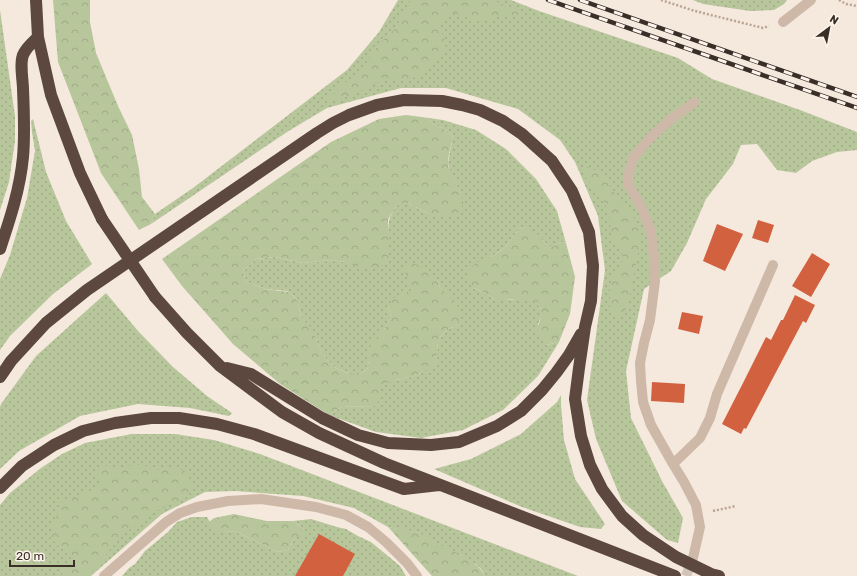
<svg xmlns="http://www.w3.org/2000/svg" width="857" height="576" font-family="Rubik,sans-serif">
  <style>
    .grass { fill: url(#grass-dots) }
    .forest { fill: url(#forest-crowns) }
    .building { fill: #d1613f }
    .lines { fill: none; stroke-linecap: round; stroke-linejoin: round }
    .minor-tunnel { stroke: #d0c4b9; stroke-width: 10; stroke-dasharray: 10 5; stroke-linecap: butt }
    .path { stroke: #baa392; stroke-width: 2.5; stroke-dasharray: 2 2; stroke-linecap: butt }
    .minor { stroke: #ceb9a8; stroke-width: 10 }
    .highway { stroke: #5c483f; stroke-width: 12 }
    .rail-casing { stroke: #3a2e29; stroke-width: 4.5 }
    .rail { stroke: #fcf4eb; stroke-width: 3; stroke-dasharray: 9; stroke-linecap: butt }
    .highway-bridge { stroke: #5c483f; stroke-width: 12 }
  </style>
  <defs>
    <pattern id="grass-dots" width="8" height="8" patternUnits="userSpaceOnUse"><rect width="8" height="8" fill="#b8c69c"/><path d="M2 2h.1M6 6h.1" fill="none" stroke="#9faa86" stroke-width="1.8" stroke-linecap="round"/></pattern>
    <pattern id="forest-crowns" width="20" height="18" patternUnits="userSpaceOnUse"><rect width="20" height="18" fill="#b8c69c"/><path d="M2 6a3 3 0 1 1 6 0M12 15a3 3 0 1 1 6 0" fill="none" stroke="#9faa86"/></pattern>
  </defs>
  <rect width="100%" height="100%" fill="#f5e9dd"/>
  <!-- grass -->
  <path class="grass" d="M398,0H511L539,11L678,58L712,79L800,110L857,132V150L837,152L812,161L796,173L777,170L757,144L741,145L733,164L706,199L687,243L671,271L644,289L626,371L631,418L662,481L683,518L678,543L667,540L622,501L596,439L587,400L605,270L598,216L575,162L560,140L518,109L446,88H401L327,108L287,132L151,224L155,214L193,188L347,70L379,32Z
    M693,0H787L784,4L774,10L750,11L703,4Z
    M0,10L15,116V141L9,182L0,210Z
    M429,118L443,120L476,130L506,149L536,179L557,211L566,243L560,242L553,248L546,244L542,238L525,227L519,229L508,244L500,251L491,257L474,288L481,291L496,300H511L522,298L536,301L541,309V317L538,324L546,345L559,342L538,376L503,410L463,430L421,438L376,432L329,415L341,407L374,406C376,402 377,396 379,391C387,378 404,380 417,375C425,372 431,365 437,360C437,340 438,333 457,325L447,295L440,287L437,279L412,290L388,307L391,316L384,330L369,352V362L366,370L359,374H350L336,368L328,361L322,354L313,331L301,317L297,299L287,291L266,289L246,282L243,271L256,259L275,257L303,263L331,260L345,262L388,234C389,218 389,215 399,203H408L431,215L461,193L450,173L448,163L453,135C450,133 446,130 442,128C436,125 432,125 429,118Z
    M33,119L46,172L66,221L92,264L53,294L10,336L0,350V279L10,255L27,198L35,151L32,132L31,121Z
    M106,293L138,331L173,367L207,396L232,413L229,416L190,408L138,404L80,416L19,451L0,469V407L1,404L36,356Z
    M561,395V405L564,440L575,479L605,524L601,529L580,527L522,507L434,469L471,459L521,434L557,402Z
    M132,434H175L214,440L260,454L578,576H485L482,570L477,565L461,555L453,552L419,533L388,527L354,508L303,496L235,491L205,492L162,514L91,576H0V505L10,493L41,468L62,454L85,443Z
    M192,517H207L216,532L235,531L277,552L288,550L295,538L305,530L293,521L311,519L337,527L346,529L358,536L371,542L400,566L406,576H122L129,568L135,564L145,551L168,532L177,522Z"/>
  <!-- forest -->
  <path class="forest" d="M53,0H90V22L96,53L118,106L132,135L139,169L142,197L155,214L151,224L139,230L101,173L58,62Z
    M411,0H493L507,6L521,9L522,13L520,15H502L480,22L453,13H449L443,18L439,27C442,34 447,41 445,49C439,56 429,70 422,74C411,82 395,78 382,81C369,85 339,106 327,98L332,96L343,83L356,78L378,45L394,30Z
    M406,115L429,118C432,125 436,125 442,128C446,130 450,133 453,135C452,143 448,156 448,163C448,179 471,195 460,210C459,212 456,214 453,216L431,215L408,203H399L392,212L388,220L389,256L384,265L363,268L345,262L331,260L303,263L275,257L256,259L243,271L246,282L266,289L288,292L297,299L301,317L313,330L322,354L328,361L336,368L350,374H359L366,370L369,362V352L371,343L384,330L391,316L388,307L392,299L412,290L403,268L411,263L422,266L430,271L437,279L440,287L456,303L462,314L457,325C438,333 437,340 437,360L431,367L423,372L415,376L396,380L386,384L379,391L381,399L374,406L341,407L329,415L280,384L233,344L182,286L162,259L331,142L379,119Z
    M585,166L602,173L617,197L636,220L639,230V249L628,306L623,313L617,318L610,313V288L612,279L621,265L623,257L620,249L611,235L609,211L602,198L583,174Z
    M525,227L534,231L542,238L546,244L553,247L560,242L566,243L575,277L570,314L559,342L546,345L536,333L541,317V309L536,301L522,299L503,300H496L481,291L474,288L468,282V272L475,263L491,257L500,251L508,244L519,229Z
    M139,464L159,470L177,468L183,470L188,474L192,486L191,492L187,497L156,511L124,534L108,552L96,568L87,576H61L71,558L69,550L58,546L49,536L62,501L82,496L94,488L100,482C96,474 96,471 102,465L119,468Z
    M234,514L267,521H293L305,530V534L295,538L288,550L277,552L235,531L216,533L209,522L214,518Z
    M388,527C398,529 409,529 419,533C427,536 435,542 443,546C458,554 477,560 485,576H432Z"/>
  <!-- building -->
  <path class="building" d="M758,220L774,225L768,243L752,238Z
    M717,224L743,234L725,271L703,261Z
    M812,253L830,264L811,297L792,286Z
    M795,295L815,305L806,323L803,321L746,429L744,428L741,434L722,424L743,383L766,337L771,340L781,320H783Z
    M682,312L703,316L699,334L678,329Z
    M652,382L685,384L684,403L651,401Z
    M319,534L355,554L343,576H295Z"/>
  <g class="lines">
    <!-- minor-tunnel -->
    <path class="minor-tunnel" d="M686,576L693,558"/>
    <!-- path -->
    <path class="path" d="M661,0L695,11L763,28L769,26
      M839,0L846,4L857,6
      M713,511L736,506"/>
    <!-- minor -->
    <path class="minor" d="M783,22L811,0
      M673,464L700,438L710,418L717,394L773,265
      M693,558L700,527L696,505L684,482L673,464L651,425L643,402L641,381L640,363L644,343L650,320L655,281L654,257L651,232L642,208L629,186V172L633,158L650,138L671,119L695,102
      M104,576L166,522L180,513L197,507L228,501L261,499L316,507L346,515L368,527L386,542L407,563L417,576"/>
    <!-- highway -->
    <path class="highway" d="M36,0L38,37L51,95L80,173L102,219
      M0,249C10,219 20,189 23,157C25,135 24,112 23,89C23,80 19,61 24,53C27,47 33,42 38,37
      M155,297L187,333L220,366L282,412L319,433L384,463L675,576
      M227,368L251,374L322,418L358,435L388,443L431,445L459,442L497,426L521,411L542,390L556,373L569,355L581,334
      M0,377L11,361L46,323L87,290L317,133L333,123L349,115L377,105L404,100L442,101L462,105L480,110L503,121L522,134L552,161L572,191L589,232L593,266L591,301L585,327L579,368L575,399L581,436L590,465L602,489L622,516L643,535L676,557L711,574L719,576
      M0,488L22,466L54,445L83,431L115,423L151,418H179L217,424L254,434L404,489L439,485"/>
    <!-- rail casing -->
    <g class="rail-casing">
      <path id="rail" d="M548,0L857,108
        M580,0L857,97"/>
    </g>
    <!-- rail -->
    <use href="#rail" class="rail"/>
    <!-- highway-bridge -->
    <path class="highway-bridge" d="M102,219L155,297"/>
  </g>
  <!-- north arrow -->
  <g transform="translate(829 28) rotate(32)" stroke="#fcf4eb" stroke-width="3" paint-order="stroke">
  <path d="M0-3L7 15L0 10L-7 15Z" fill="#3a2e29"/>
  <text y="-6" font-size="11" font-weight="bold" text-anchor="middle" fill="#3a2e29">N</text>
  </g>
  <!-- scale -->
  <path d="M10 560v6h64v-6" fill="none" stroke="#3a2e29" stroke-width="2"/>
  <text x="16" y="560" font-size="12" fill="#3a2e29" stroke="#fcf4eb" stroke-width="3" paint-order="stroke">20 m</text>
</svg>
